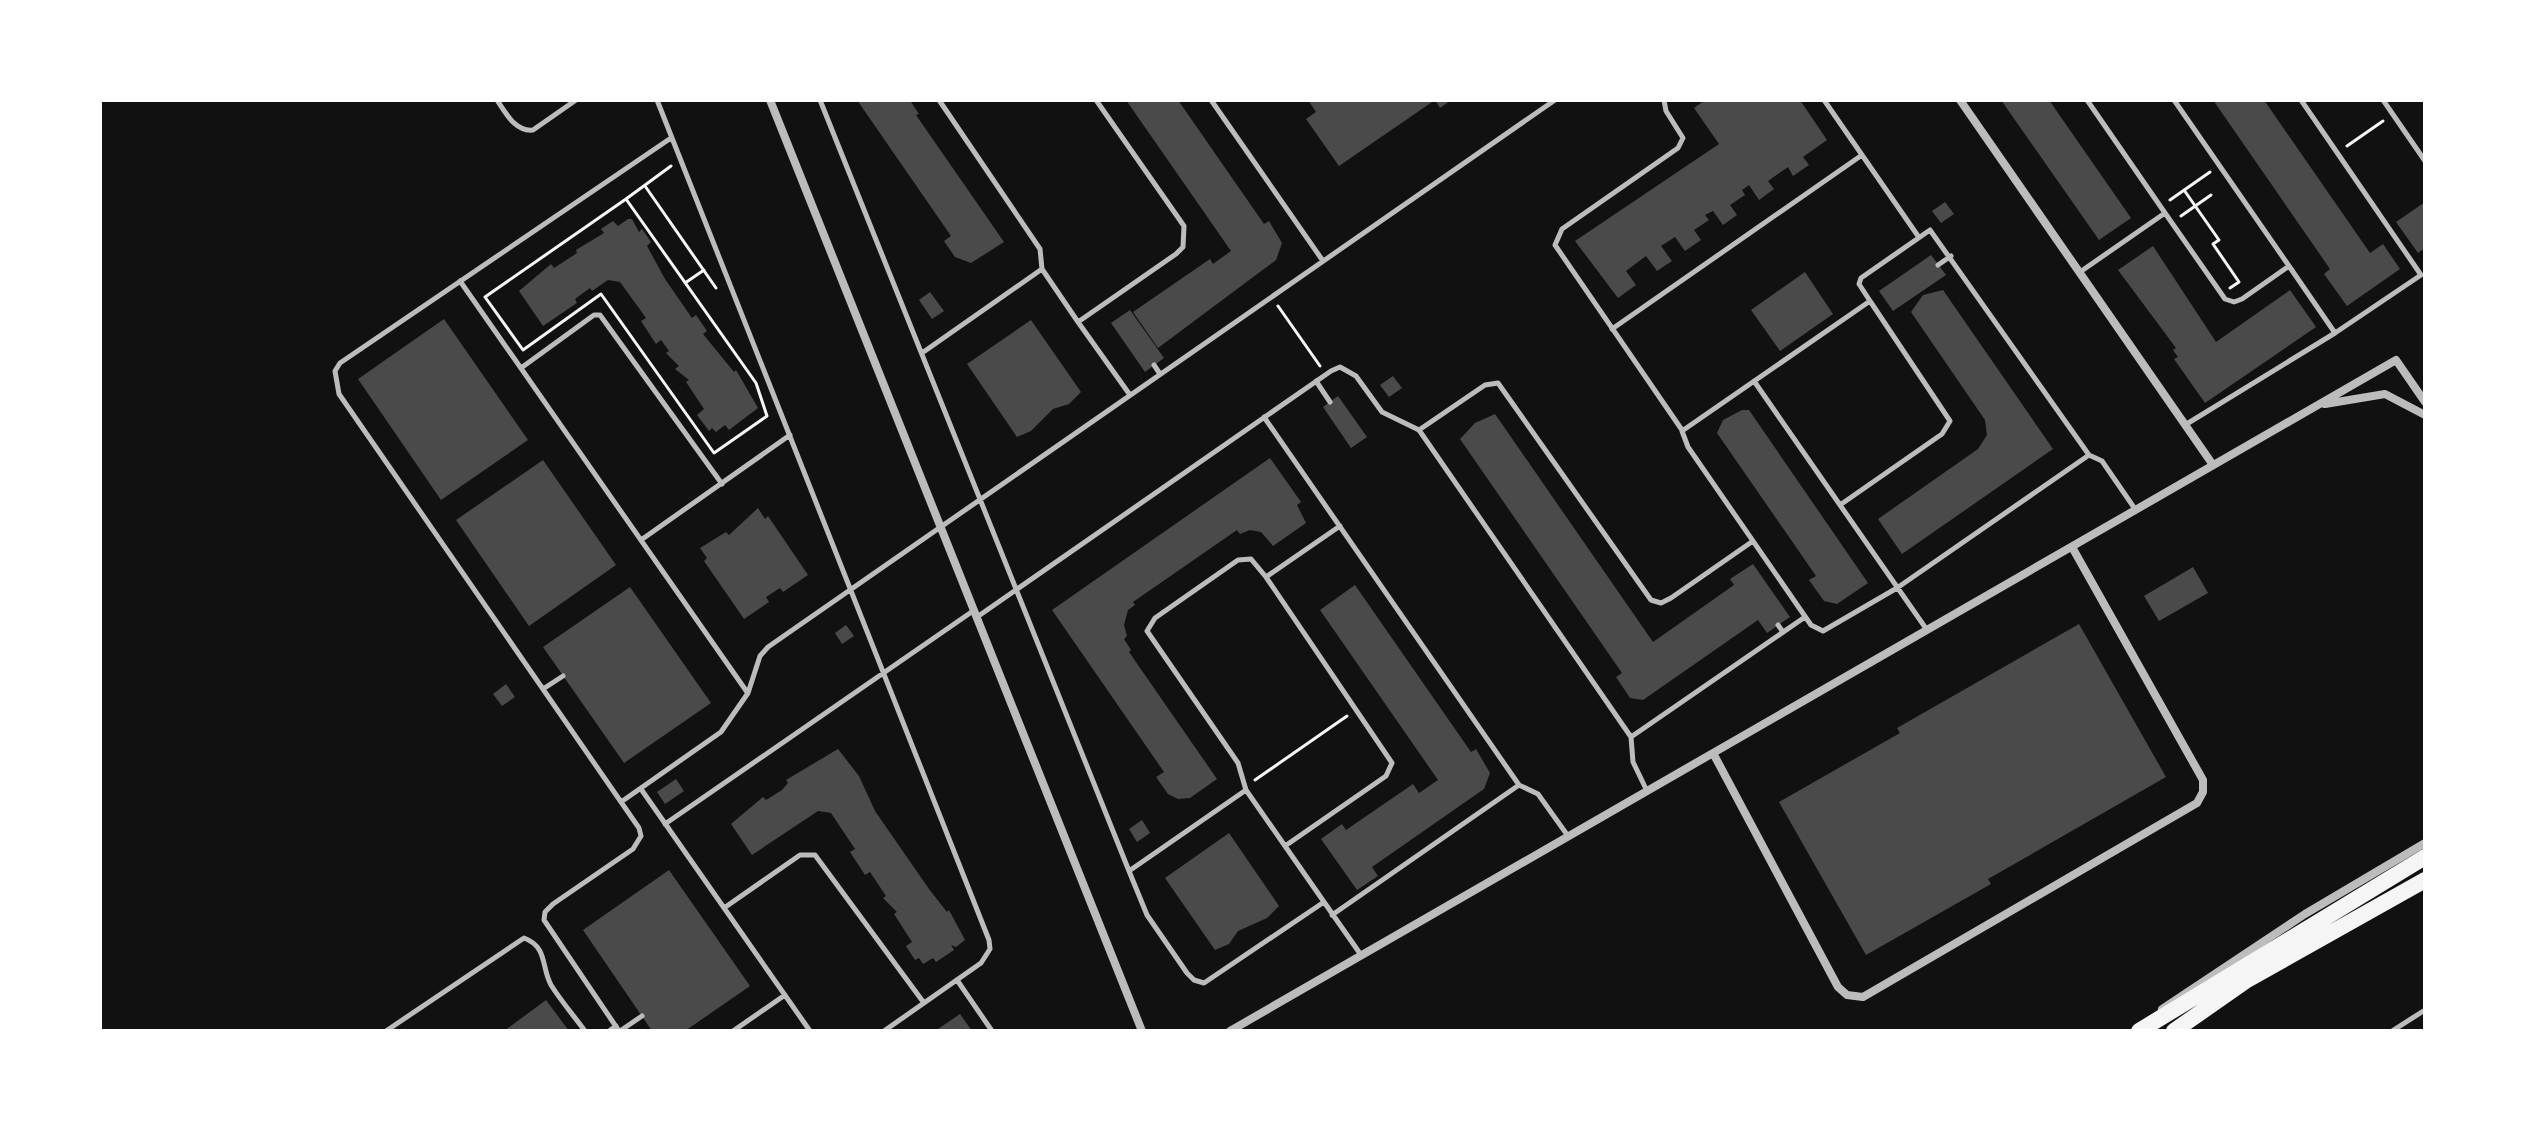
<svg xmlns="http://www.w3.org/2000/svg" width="2525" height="1131" font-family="'Sofia Sans Condensed',sans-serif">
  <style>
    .building { fill: #4a4a4a }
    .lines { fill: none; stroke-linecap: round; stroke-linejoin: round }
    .path { stroke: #f5f5f5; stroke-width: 3 }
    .service { stroke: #bcbcbc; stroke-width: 5 }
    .minor { stroke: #bcbcbc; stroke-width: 8 }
    .trunk { stroke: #f5f5f5; stroke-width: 16 }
  </style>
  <rect width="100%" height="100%" fill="#111"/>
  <!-- building -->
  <path class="building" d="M857,100H914L911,102L919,114L916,115L1004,242L971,263L955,257L944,241L951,236Z
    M1126,100H1178L1264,224L1269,221L1282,243L1276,260L1158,348L1133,312L1210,259L1213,264L1231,251Z
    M1308,100H1451L1440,108L1435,100L1339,166L1306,119L1316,112Z
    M1705,100H1800L1827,140L1803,157L1809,165L1793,176L1788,167L1768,181L1774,189L1759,200L1749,185L1742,190L1745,195L1730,205L1737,215L1723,225L1713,211L1705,215L1709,220L1694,230L1701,240L1685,251L1675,237L1661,246L1672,261L1657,271L1646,256L1626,271L1636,285L1618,298L1575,241L1719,144L1694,108Z
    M2001,100H2049L2131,218L2099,240Z
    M2213,100H2264L2370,253L2383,244L2400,269L2347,306L2324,274L2330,269Z
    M1945,202L1954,214L1941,223L1932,211Z
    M2425,202V248L2418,253L2396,222Z
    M628,219H632L639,232L642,229L651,242L647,246L665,279L692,318L696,315L707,331L703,334L734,372L736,370L758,408L729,430L725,425L716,432L712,428L709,431L697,415L704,409L686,382L689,380L675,369L679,366L666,353L669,351L661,340L656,344L641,321L646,318L620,282L608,280L592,291L590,288L575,299L577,303L543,326L519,291L551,264L554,268L577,253L576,250L604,233L601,229L613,221L618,226Z
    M2153,246L2216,342L2290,290L2316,327L2205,403L2174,359L2178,357L2173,350L2176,348L2118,270Z
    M1931,255L1946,275L1893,311L1879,291Z
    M1805,272L1833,314L1780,351L1751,310Z
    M1943,290L2053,449L1902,554L1878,519L1978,449L1987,435L1985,420L1911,312L1923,295Z
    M930,292L944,311L932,319L919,300Z
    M1130,310L1164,358L1145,372L1111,323Z
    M444,319L528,440L441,500L358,379Z
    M1031,320L1081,392L1069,404L1053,409L1031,431L1017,437L967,364Z
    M1393,376L1402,388L1389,397L1380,385Z
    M1338,396L1367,437L1351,448L1323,407Z
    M1742,410H1749L1868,583L1837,604L1824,601L1809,580L1816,576L1717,433L1723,420Z
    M1495,414L1653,642L1734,585L1730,579L1753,564L1790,617L1767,633L1758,620L1643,700L1630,698L1616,677L1622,673L1460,439L1475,423Z
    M1270,458L1301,502L1297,505L1306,523L1273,546L1261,532L1250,530L1240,534L1237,530L1133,602L1135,605L1128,610L1124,625L1127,636L1124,639L1131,650L1129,652L1217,779L1190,798L1178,799L1168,794L1156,777L1164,772L1052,610Z
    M543,460L616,565L529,626L456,520Z
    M758,508L765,519L768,516L808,575L783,592L780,588L766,597L769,602L744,619L704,561L707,558L700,548L726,532L729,535Z
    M2193,567L2208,593L2159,621L2144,596Z
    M1355,585L1471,752L1476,749L1490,773L1484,789L1372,867L1378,876L1357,890L1321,839L1342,824L1346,830L1413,784L1419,793L1438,780L1320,610Z
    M630,587L711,703L624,763L543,647Z
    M2079,624L2166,777L1988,879L1991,884L1866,955L1779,802L1900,733L1897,728Z
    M846,625L854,636L842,644L835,633Z
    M506,684L515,697L502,706L493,694Z
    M838,749L859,776L875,811L929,889L947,912L949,910L965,940L956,947L951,945L954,950L936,962L933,958L923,964L919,958L915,960L906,946L912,942L894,914L897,912L883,898L886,896L870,872L865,875L850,852L855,849L831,813L818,811L752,855L731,824L763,797L766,800L782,790L788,783L786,780Z
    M676,779L684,791L665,804L657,792Z
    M1142,820L1150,833L1137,842L1129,829Z
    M1229,833L1279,906L1267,918L1238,931L1229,944L1215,950L1165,878Z
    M669,870L750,986L685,1031H652L583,930Z
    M546,1000L569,1031H504Z
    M960,1014L972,1031H935Z"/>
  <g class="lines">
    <!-- path -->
    <path class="path" d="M2347,146L2383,121
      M645,186L716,288
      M2184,190L2219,240L2213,244L2239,282L2230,288
      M626,199L756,383L767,416L714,453L601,294L523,350L485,297Z
      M626,199L671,166
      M2170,200L2210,172
      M2181,216L2211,195
      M685,283L704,270
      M1278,306L1320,366
      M1255,780L1347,716"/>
    <!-- service -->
    <path class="service" d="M497,100C506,113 515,132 533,130L576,100
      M657,100L989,940L990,949L981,963L884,1031
      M820,100L1129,871
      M939,100L1040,249L1042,269L1078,322L1176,254L1183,247L1184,226L1096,100
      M1211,100L1323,261
      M1664,100L1666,111L1683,138L1678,148L1562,229L1555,245L1682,430
      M1824,100L1918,236
      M2087,100L2165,213
      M2174,100L2289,266
      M2301,100L2421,275L2335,333
      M2383,100L2425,161
      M1938,265L1951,256
      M2080,272L2165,213L2225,299L2234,302L2242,299L2289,266L2335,333L2185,425
      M460,281L747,692
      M1078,322L1130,395
      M1612,329L1862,155
      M922,353L1042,269
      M1154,365L1160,374
      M521,368L594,315H600L722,484
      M1316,381L1330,402
      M1754,381L1840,505L1942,434L1950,421L1870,301
      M1264,417L1519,785L1538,794L1568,836
      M2089,455L1897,588L1823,631L1811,625L1688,447L1682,431L1870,301L1859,284L1861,278L1930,230L2089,455L2102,461L2135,509
      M1840,505L1927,630
      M641,540L790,435
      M1266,577L1251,559L1238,560L1155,618L1147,631L1238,763L1246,790L1285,846L1386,776L1392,763L1266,577L1340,526
      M977,617L1331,371L1340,367L1356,376L1382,412L1419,430
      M1778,625L1783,632
      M543,689L563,676
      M1631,737L1419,430L1485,385L1498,383L1651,600L1661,603L1671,598L1753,541
      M641,789L810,1031
      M1246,790L1129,871L1147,915L1187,973L1194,980L1204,983L1324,902
      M1647,791L1633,762L1631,737L1805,617
      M621,802L721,732L748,693L760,656L768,647L1555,100
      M665,824L973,611
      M1285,846L1361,955
      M724,908L800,855H815L924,1003
      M1332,915L1519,785
      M957,980L992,1031
      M386,1031L524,938C548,947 541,967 551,985C561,1001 574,1016 585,1031
      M609,1031L616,1026
      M619,1031L544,920L545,912L553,904L633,849L641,836L639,828L339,394L335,371L340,363L671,138
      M620,1031L642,1016
      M733,1031L785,995
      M2392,1031L2425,1010"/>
    <!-- minor -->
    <path class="minor" d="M770,100L1142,1031
      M1960,100L2213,465
      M2325,404L2385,394L2425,415
      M1713,753L1838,987L1847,995L1863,997L2197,803L2203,792V780L2072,547
      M2162,1009L2305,914L2425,843
      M1230,1031L2396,360L2425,402"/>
    <!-- trunk -->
    <path class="trunk" d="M2139,1031L2425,857
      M2174,1031L2247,980L2425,880"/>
  </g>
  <!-- border -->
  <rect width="2525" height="1131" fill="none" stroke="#ffffff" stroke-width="204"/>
</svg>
